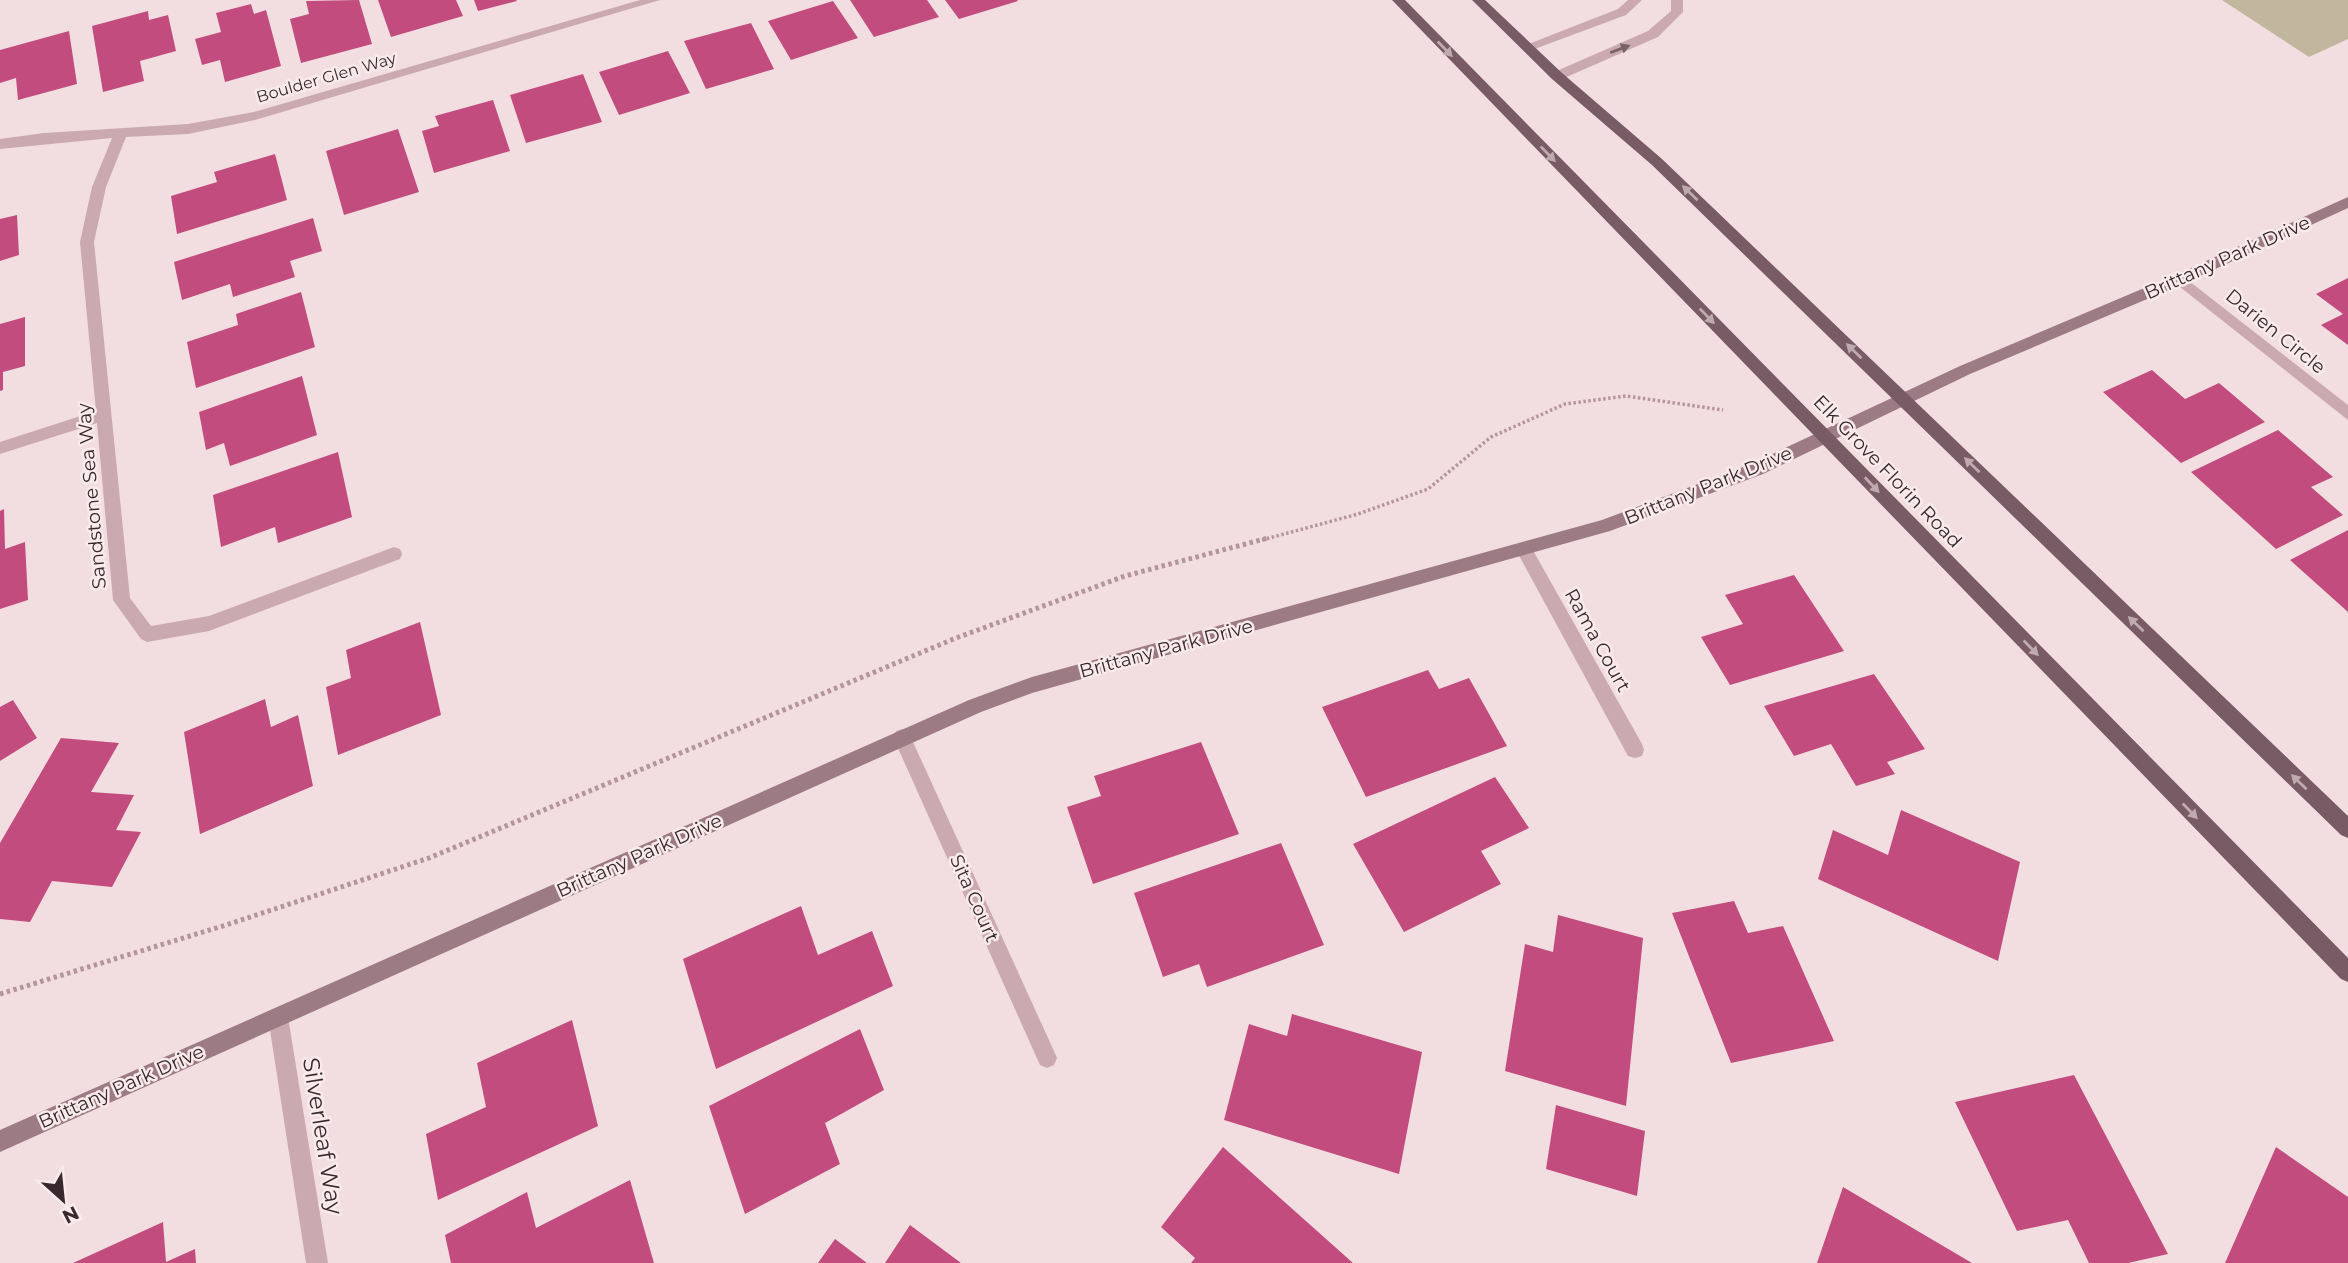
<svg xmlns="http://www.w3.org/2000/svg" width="2348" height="1263" font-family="Montserrat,sans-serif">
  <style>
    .green { fill: #c1b69e }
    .building { fill: #c24c7d }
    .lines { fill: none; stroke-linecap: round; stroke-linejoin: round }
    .path-far1 { stroke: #b6949c; stroke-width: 3.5; stroke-dasharray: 2.5 2.5; stroke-linecap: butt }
    .path { stroke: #b6949c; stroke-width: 5; stroke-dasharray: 3.5 3.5; stroke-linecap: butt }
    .lane { fill: #caaab0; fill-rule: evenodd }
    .street { fill: #caaab0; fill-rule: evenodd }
    .secondary { fill: #9d7b85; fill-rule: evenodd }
    .primary { fill: #795b65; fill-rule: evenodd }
    .oneway { fill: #bfaaaf }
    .oneway2 { fill: #796368 }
    .labels { text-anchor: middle; stroke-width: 5; stroke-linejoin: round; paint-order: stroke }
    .far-street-label { font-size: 16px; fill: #37292e; stroke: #f9eaec }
    .street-label { font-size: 19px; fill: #37292e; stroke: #f9eaec }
    .near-street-label { font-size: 23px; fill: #37292e; stroke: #f9eaec }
  </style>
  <rect width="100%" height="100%" fill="#f2dee1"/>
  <!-- green -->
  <path class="green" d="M2222,0H2348V39L2309,57Z"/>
  <!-- building -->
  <path class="building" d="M359,0L372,44L301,63L290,19L309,14L306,1Z
    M378,0H456L463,16L391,37Z
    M474,0H516L517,1L478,11Z
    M850,0H927L939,17L874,37Z
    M945,0H1017L1018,1L959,19Z
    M833,1L858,38L791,60L768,21Z
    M251,4L254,14L266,10L281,66L225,82L220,60L202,65L195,39L221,32L216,13Z
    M148,11L149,20L168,15L176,51L140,61L144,81L103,92L92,26Z
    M751,23L774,69L706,89L684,41Z
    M69,31L77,84L18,100L16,78L0,83V50Z
    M668,51L690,93L619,115L599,72Z
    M583,74L602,122L526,143L510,95Z
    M493,100L510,151L434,173L422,131L439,126L435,116Z
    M398,129L419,192L344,215L326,151Z
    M275,154L287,200L177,234L171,196L217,182L214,172Z
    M17,215L19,255L0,261V219Z
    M313,218L322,251L290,261L295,277L233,297L230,284L182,300L174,262Z
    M2348,278V345L2321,325L2343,314L2316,294Z
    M301,292L315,347L196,388L187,342L238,325L236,314Z
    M25,317V366L3,372V390L0,391V324Z
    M2152,370L2185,399L2219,383L2265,422L2181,463L2103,392Z
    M302,376L317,435L230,466L224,443L206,450L199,412Z
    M2278,430L2333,477L2311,487L2343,515L2276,549L2191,472Z
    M338,452L352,517L278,543L275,527L221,547L213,495Z
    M4,509L5,549L25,542L28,600L0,609V511Z
    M2348,530V612L2290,560Z
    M1794,575L1844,651L1730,685L1701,637L1743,624L1725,595Z
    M420,622L441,715L338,755L326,687L351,678L346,650Z
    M1428,670L1439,689L1469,678L1507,746L1366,797L1322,707Z
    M1874,674L1925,749L1887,762L1895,774L1856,786L1831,744L1794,756L1764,706Z
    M265,699L271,727L298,715L313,786L200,834L184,732Z
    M13,700L37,738L0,761V707Z
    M61,738L119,743L91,792L134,795L116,830L141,832L112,887L52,881L30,922L0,919V843Z
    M1201,742L1239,834L1093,884L1067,807L1101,796L1094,776Z
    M1495,777L1529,828L1481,851L1501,884L1404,932L1353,844Z
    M1901,810L2020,862L1998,961L1818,879L1833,830L1888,855Z
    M1281,843L1324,945L1207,987L1199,964L1163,977L1134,893Z
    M1734,901L1748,933L1783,926L1834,1041L1731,1063L1672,913Z
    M801,906L818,955L872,931L893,986L716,1069L683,959Z
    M1558,915L1643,938L1626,1106L1505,1071L1525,944L1553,952Z
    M1292,1014L1422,1052L1399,1174L1224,1120L1249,1024L1287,1036Z
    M572,1020L598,1126L438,1200L426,1134L486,1107L477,1063Z
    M860,1029L884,1090L825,1123L840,1164L745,1214L709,1106Z
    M2074,1075L2168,1254L2128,1263H2089L2068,1220L2017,1231L1955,1102Z
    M1556,1105L1645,1131L1637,1196L1546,1169Z
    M1223,1147L1353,1263H1191L1195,1258L1161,1227Z
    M2276,1147L2348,1197V1263H2225Z
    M630,1180L654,1263H451L445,1235L527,1192L536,1228Z
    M1843,1187L1972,1263H1817Z
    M163,1222L166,1262L195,1249L196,1263H73Z
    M910,1225L961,1263H885Z
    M835,1239L867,1263H818Z"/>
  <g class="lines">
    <!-- path-far1 -->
    <path class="path-far1" d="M1262,540L1358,514L1428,489L1491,437L1565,404L1626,396L1723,410"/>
    <!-- path -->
    <path class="path" d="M0,994L226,925L429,858L956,638L1125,576L1268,538"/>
    <!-- lane -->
    <path class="lane" d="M1628,0H1642L1626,15L1532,50L1527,51L1521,47L1618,9Z
      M1671,0H1683V12L1658,37L1562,79H1552V73L1648,31L1671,11Z"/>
    <!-- street -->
    <path class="street" d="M640,0H660L255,120L188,134L126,137L106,187L94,242L130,598L151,626L209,616L394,547L400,549L402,554L400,559L209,631L147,642L141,639L113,600L97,423L0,454V442L96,411L80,242L92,187L112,138L0,149V139L44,133L188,124L254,112Z
      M2180,274L2348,405V420L2175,283L2173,279L2175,275Z
      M1524,543L1530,545L1642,744L1644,750L1642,756L1635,758L1628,756L1516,550L1518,545Z
      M902,729L908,731L1054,1051L1057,1058L1054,1065L1047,1068L1040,1065L893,737L896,731Z
      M278,1007L285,1010L288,1017L328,1263H306L268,1017L271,1010Z"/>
    <!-- secondary -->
    <path class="secondary" d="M2348,197V208L2185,283L1970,374L1763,474L1610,531L1032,693L981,712L0,1152V1130L969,700L1032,677L1602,520L1751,464L1960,366L2175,275Z"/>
    <!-- primary -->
    <path class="primary" d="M1392,0H1405L2348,958V982L2341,979Z
      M1472,0H1485L1562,73L1662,159L2348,816V838L2341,835L1652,165L1552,79Z"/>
  </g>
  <!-- one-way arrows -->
  <defs><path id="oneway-solid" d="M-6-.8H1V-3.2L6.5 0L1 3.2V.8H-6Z" transform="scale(1.75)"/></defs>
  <g class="oneway">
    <use href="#oneway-solid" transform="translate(1445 49) rotate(46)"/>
    <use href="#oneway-solid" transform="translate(1548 154) rotate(46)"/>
    <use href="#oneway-solid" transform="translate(1690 193) rotate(-136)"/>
    <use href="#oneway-solid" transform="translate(1707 316) rotate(46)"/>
    <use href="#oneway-solid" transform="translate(1854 351) rotate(-136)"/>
    <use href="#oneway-solid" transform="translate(1972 465) rotate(-136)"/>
    <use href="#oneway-solid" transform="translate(1872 485) rotate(47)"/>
    <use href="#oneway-solid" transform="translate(2136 624) rotate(-136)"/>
    <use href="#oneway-solid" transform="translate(2031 648) rotate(46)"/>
    <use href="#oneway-solid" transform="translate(2299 782) rotate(-136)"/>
    <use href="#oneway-solid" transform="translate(2190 811) rotate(46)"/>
  </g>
  <use class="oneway2" href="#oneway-solid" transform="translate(1620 49) rotate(-21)"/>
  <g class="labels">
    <!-- far-street labels -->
    <g class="far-street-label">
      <text transform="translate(326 77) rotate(-16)" y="6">Boulder Glen Way</text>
    </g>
    <!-- street labels -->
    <g class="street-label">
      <text transform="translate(2227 257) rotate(-24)" y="7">Brittany Park Drive</text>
      <text transform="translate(2276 331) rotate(39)" y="7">Darien Circle</text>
      <text transform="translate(1888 471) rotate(46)" y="7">Elk Grove Florin Road</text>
      <text transform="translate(1708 485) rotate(-22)" y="7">Brittany Park Drive</text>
      <text transform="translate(91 496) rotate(-95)" y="7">Sandstone Sea Way</text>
      <text transform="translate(1598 640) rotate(61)" y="7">Rama Court</text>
      <text transform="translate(1166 648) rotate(-15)" y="7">Brittany Park Drive</text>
      <text transform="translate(639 855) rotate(-24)" y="7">Brittany Park Drive</text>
      <text transform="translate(975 898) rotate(66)" y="7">Sita Court</text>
      <text transform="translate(121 1086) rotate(-24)" y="7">Brittany Park Drive</text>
    </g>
    <!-- near-street labels -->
    <g class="near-street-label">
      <text transform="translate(323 1136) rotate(81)" y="8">Silverleaf Way</text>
    </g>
  </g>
  <!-- north arrow -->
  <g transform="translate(63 1200) rotate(153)" stroke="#f9eaec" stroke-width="5" paint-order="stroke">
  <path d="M0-5L12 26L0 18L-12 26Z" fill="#37292e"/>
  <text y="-10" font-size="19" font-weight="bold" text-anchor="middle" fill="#37292e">N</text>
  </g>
</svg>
